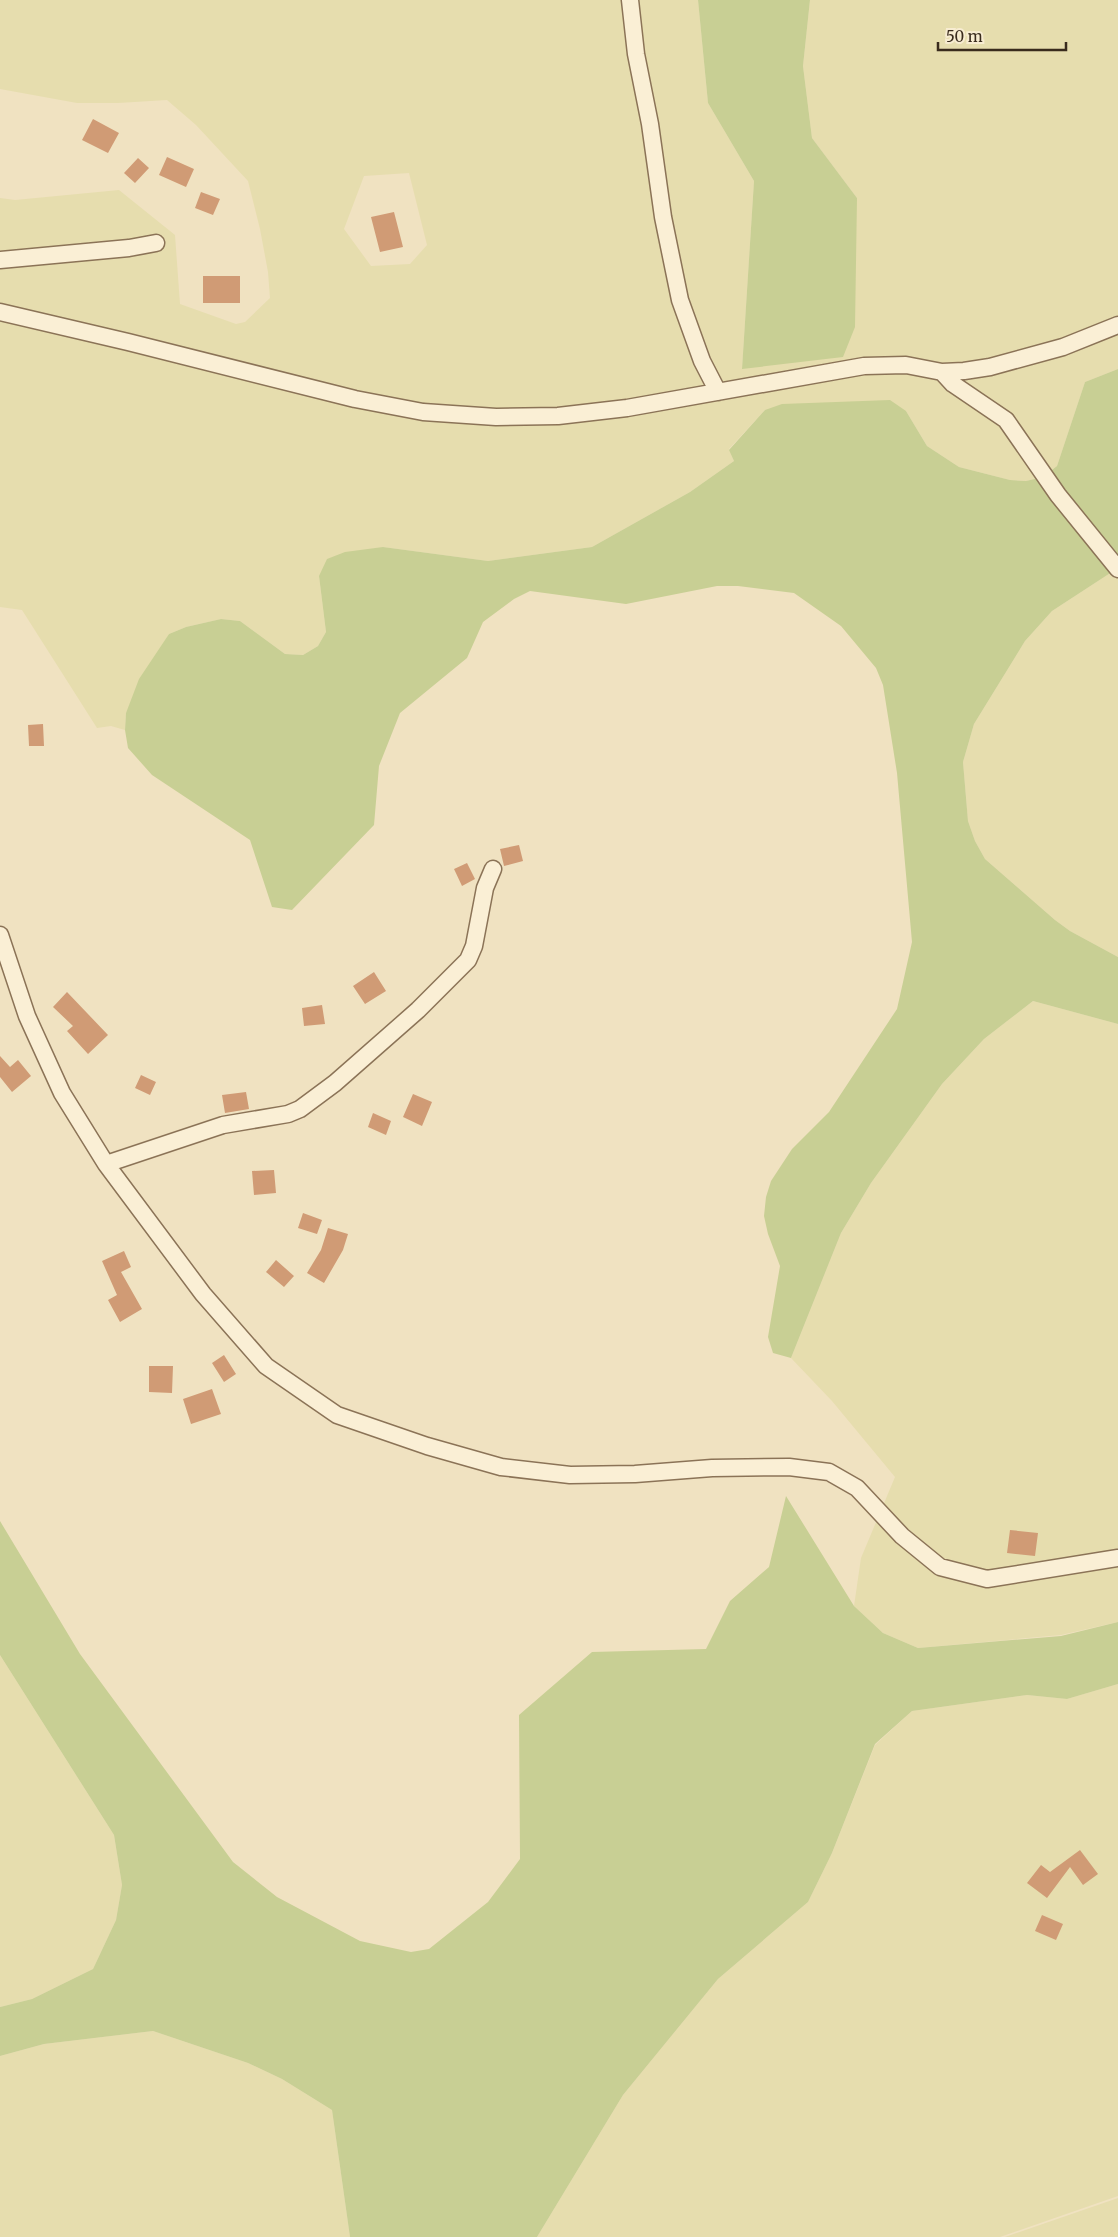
<svg xmlns="http://www.w3.org/2000/svg" width="1118" height="2237" font-family="Merriweather,serif">
  <style>
    .farmland { fill: #e6ddae; fill-rule: evenodd }
    .green { fill: #c8cf94 }
    .building { fill: #d09b75 }
    .lines { fill: none; stroke-linecap: round; stroke-linejoin: round }
    .minor-casing { stroke: #8b7357; stroke-width: 19 }
    .minor { stroke: #faefd5; stroke-width: 16 }
  </style>
  <rect width="100%" height="100%" fill="#f0e2c1"/>
  <!-- farmland -->
  <path class="farmland" d="M0,0H698L708,103L754,181L742,369L857,198L812,138L803,66L810,0H1118V369L1085,382L1057,466L1043,477L1026,481L1010,480L959,467L927,446L906,411L765,410L729,449L734,461L690,492L592,547L488,561L383,547L319,576L326,632L318,646L303,655L285,654L240,621L221,619L186,627L169,634L126,713L125,730L111,726L97,728L22,610L0,607V198L15,200L119,190L175,235L180,304L236,324L245,322L270,298L268,272L260,229L248,181L196,125L167,100L118,103H77L0,89ZM409,173L427,245L410,264L371,266L344,229L364,176Z
    M1118,568V957L1070,931L1055,920L985,859L975,841L968,821L963,762L974,724L1025,641L1052,611Z
    M1033,1001L1118,1024V1622L1061,1635L918,1648L883,1633L854,1606L861,1558L895,1477L832,1401L791,1358L841,1233L871,1183L942,1084L984,1039Z
    M0,1655L114,1835L122,1885L116,1920L93,1969L32,1999L0,2007Z
    M1118,1684V2196L1000,2237H537L623,2095L718,1979L808,1902L832,1853L875,1745L912,1711L1027,1695L1067,1699Z
    M153,2031L248,2063L282,2079L332,2110L350,2237H0V2056L44,2044Z
    M1118,2198V2237H1005Z"/>
  <!-- green -->
  <path class="green" d="M698,0H810L803,66L812,138L857,198L855,327L843,357L742,369L754,181L708,103Z
    M1118,369V568L1052,611L1025,641L974,724L963,762L968,821L975,841L985,859L1055,920L1070,931L1118,957V1024L1033,1001L984,1039L942,1084L871,1183L841,1233L791,1358L773,1353L768,1337L780,1266L768,1234L764,1216L766,1197L771,1181L792,1149L829,1112L897,1009L912,942L897,773L883,685L876,668L841,626L794,593L738,586H717L626,604L530,591L514,599L483,622L467,658L400,713L379,766L374,825L292,910L272,907L250,840L152,775L128,748L125,730L126,713L139,679L169,634L186,627L221,619L240,621L285,654L303,655L318,646L326,632L319,576L327,559L345,552L383,547L488,561L592,547L690,492L734,461L729,450L765,410L782,404L890,400L906,411L927,446L959,467L1010,480L1026,481L1043,477L1057,466L1085,382Z
    M786,1496L854,1606L883,1633L918,1648L1061,1636L1118,1622V1684L1067,1699L1027,1695L912,1711L875,1744L832,1853L808,1902L718,1979L623,2095L537,2237H350L332,2110L282,2079L248,2063L153,2031L44,2044L0,2056V2007L32,1999L93,1969L116,1920L122,1885L114,1835L0,1655V1521L80,1654L233,1862L277,1897L360,1941L411,1952L429,1949L488,1902L520,1859L519,1715L592,1652L706,1649L730,1601L769,1567Z"/>
  <!-- building -->
  <path class="building" d="M93,119L119,133L108,153L82,140Z
    M167,157L194,169L186,187L159,175Z
    M138,158L149,168L135,183L124,173Z
    M201,192L220,199L213,215L195,208Z
    M394,212L403,247L380,252L371,217Z
    M203,276H240V303H203Z
    M43,724L44,746H29L28,725Z
    M519,845L523,861L504,866L500,849Z
    M467,863L475,879L462,886L454,869Z
    M374,972L386,991L365,1004L353,986Z
    M67,992L108,1035L88,1054L67,1031L73,1026L53,1007Z
    M322,1005L325,1024L304,1026L302,1008Z
    M0,1056L10,1067L18,1060L31,1076L12,1092L0,1077Z
    M141,1075L156,1082L150,1095L135,1088Z
    M246,1092L249,1109L225,1113L222,1095Z
    M413,1094L432,1102L422,1126L403,1117Z
    M373,1113L391,1121L386,1135L368,1127Z
    M274,1170L276,1193L254,1195L252,1171Z
    M303,1213L322,1220L317,1234L298,1228Z
    M328,1228L348,1234L343,1250L324,1283L307,1273L321,1250Z
    M124,1251L131,1267L121,1272L142,1309L120,1322L108,1300L117,1295L102,1261Z
    M276,1260L294,1276L284,1287L266,1272Z
    M224,1355L236,1374L224,1382L212,1363Z
    M149,1366H173L172,1393L149,1392Z
    M212,1389L221,1414L191,1424L183,1399Z
    M1010,1530L1038,1533L1035,1556L1007,1553Z
    M1080,1850L1098,1874L1083,1885L1070,1867L1047,1898L1027,1883L1041,1865L1050,1872Z
    M1042,1915L1063,1924L1056,1940L1035,1931Z"/>
  <g class="lines">
    <!-- minor casing -->
    <g class="minor-casing">
      <path id="minor" d="M630,0L636,54L650,124L663,217L680,300L702,361L718,392
        M0,260L129,248L156,243
        M0,312L128,342L355,399L423,412L496,417L558,416L627,408L864,366L906,365L942,372L964,371L990,367L1063,347L1118,325
        M942,372L953,384L1006,420L1058,495L1118,569
        M0,935L27,1016L62,1093L106,1164L203,1294L266,1366L337,1415L427,1446L501,1467L570,1475L635,1474L712,1468L789,1467L829,1472L857,1488L902,1536L940,1567L987,1579L1118,1558
        M106,1164L223,1125L288,1114L300,1109L335,1083L418,1010L468,960L474,946L485,888L493,869"/>
    </g>
    <!-- minor -->
    <use href="#minor" class="minor"/>
  </g>
  <!-- scale -->
  <path d="M938 42v8h128v-8" fill="none" stroke="#392b1d" stroke-width="2.5"/>
  <text x="946" y="42" font-size="15" fill="#392b1d" stroke="#f7ecd1" stroke-width="4" paint-order="stroke">50 m</text>
</svg>
